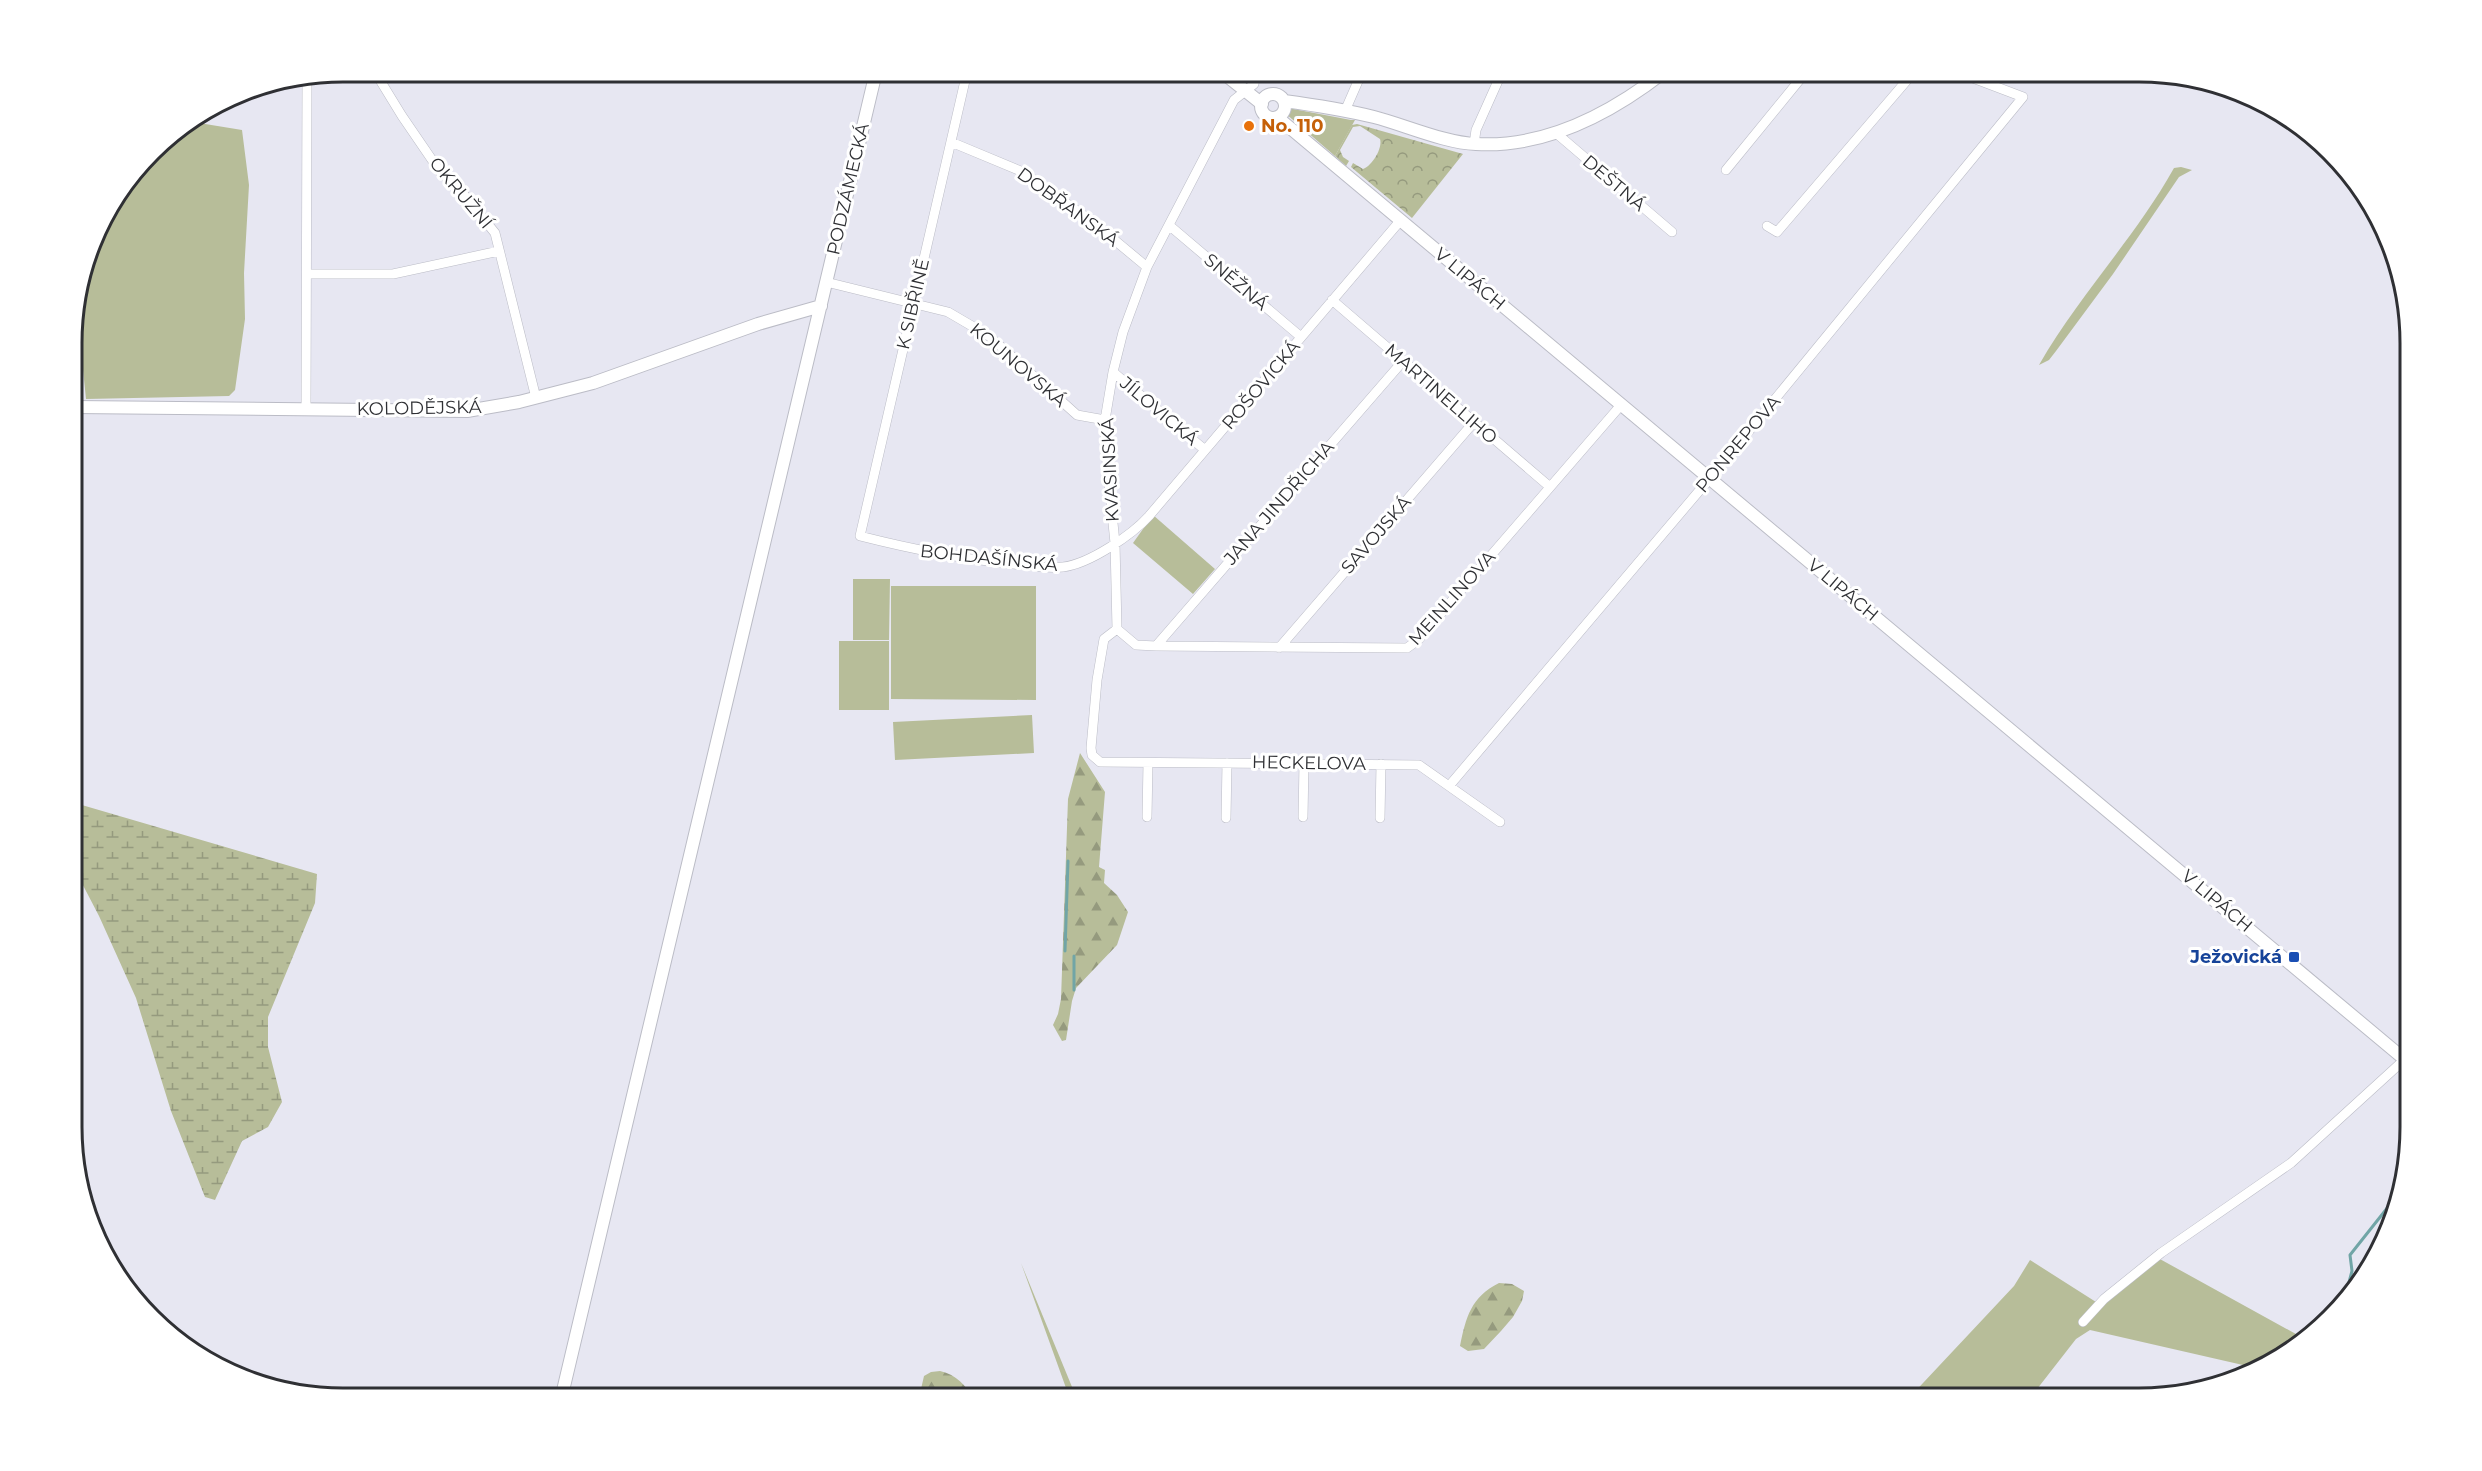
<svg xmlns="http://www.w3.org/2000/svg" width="2482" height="1471" font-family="Montserrat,sans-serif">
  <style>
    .grass { fill: #b7bd99 }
    .forest { fill: url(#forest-firs) }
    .wetland { fill: url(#wetland-marsh) }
    .park { fill: url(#park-crowns) }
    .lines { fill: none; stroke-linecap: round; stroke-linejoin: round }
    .stream { stroke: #71a5a6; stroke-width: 3 }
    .street-casing { stroke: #bbbcc6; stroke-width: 10 }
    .secondary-casing { stroke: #bbbcc6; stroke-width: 14 }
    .street { stroke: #fff; stroke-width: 9 }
    .secondary { stroke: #fff; stroke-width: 12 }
    .food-dot { fill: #e8710a; stroke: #fff; stroke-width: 2 }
    .transit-dot { fill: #1a4fb4; stroke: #fff; stroke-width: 2 }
    .labels { text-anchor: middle; stroke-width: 6; stroke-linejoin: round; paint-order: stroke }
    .food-label { font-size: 18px; font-weight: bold; fill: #c56008; stroke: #fff; text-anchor: start }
    .street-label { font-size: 18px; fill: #2f3034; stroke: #fff }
    .transit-label { font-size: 18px; font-weight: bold; fill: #164399; stroke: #fff; text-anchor: end }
    .rim { fill: none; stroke: #2f3034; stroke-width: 3 }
  </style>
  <defs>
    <pattern id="forest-firs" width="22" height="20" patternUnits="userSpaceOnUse" patternTransform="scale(1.5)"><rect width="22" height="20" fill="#b7bd99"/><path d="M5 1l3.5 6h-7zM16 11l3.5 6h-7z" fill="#959a7e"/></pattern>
    <pattern id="wetland-marsh" width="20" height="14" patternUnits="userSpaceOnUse" patternTransform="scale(1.5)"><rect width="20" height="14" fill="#b7bd99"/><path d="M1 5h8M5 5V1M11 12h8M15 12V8" fill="none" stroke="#959a7e"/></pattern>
    <pattern id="park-crowns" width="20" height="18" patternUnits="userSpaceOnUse" patternTransform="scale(1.5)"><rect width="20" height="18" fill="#b7bd99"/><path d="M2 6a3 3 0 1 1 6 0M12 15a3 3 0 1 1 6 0" fill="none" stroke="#959a7e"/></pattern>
  </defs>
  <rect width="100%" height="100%" fill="#e7e7f2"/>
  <!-- grass -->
  <path class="grass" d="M445,72H473L482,83L448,79Z
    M1288,108L1351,120H1355L1335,156L1285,113Z
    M193,122L242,130L249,185L244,273L245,319L235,390L229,396L86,399L77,310L102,221L164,140Z
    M2181,167L2192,170L2179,177L2113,274L2056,351L2049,360L2039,365C2079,295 2135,238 2174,168Z
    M1153,515L1215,569L1193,594L1133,543Z
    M853,579H890L889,640H853Z
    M891,586H1036V700L891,699Z
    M839,641H889V710H839Z
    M1032,715L1034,753L895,760L893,722Z
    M2158,1258L2305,1339L2274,1362L2256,1368L2090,1330L2076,1339L2030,1398L1908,1399L2014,1286L2030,1260L2096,1302Z
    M1021,1263L1077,1399H1070Z"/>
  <!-- forest -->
  <path class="forest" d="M1080,753L1105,792L1099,867L1105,870L1104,883L1117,895L1128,912L1117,945L1076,988L1072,1001L1066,1040L1062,1041L1053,1025L1058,1014L1061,999L1068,799Z
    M1499,1283L1512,1284L1524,1291L1522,1301L1513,1317L1501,1331L1484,1349L1468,1351L1460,1346C1466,1317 1471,1297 1499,1283Z
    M940,1371C957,1375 965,1385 974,1399H922L921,1389L924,1376L931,1372Z"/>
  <!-- wetland -->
  <path class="wetland" d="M75,803L317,874L315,903L268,1017V1047L282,1102L268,1127L242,1141L215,1200L205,1197L171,1111L136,998L99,916L74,868Z"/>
  <!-- park -->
  <path class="park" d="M1357,124L1463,154L1412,218L1351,167L1353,163L1363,169C1372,166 1383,148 1380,139L1360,126L1353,127L1340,150L1343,157L1349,161L1346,166L1335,156L1352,125Z"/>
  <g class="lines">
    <!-- stream -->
    <path class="stream" d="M1065,951L1068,861
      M1074,990V956
      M2344,1301L2352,1271L2350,1255L2392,1202"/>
    <!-- street casing -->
    <g class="street-casing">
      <path id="street" d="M375,72L402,116L441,173L453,181L495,233L536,398
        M967,72L860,536C911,549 961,559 1013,564C1029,565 1047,569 1063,567C1089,564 1132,535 1149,516L1400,221
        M1345,111L1362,72
        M1556,133L1672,232
        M951,142L1023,172L1094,223L1147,267
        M1474,144L1476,130L1502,72
        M1726,170L1806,72
        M1170,226L1301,337
        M1767,226L1777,232L1914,72
        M308,274H393L499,251
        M826,282L948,312L989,336L1077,415L1105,420
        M1332,300L1550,487
        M1113,372L1205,450
        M306,409L307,79
        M1117,629L1136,645L1156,646L1407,648L1418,640L1621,405
        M1117,629L1115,543L1105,443V420L1113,372L1123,332L1147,267L1234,100L1254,84L1256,72
        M1117,629L1104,639L1097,680L1091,748L1092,755L1100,762L1419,765L1500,822
        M1156,646L1403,361
        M1279,648L1474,422
        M1449,786L1716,471L2023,97L1957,72
        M1147,817L1148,763
        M1303,817L1304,763
        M1226,818L1227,763
        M1380,818L1381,764
        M2083,1322L2104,1299L2161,1253L2291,1163L2404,1060"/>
    </g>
    <!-- secondary casing -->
    <g class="secondary-casing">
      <path id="secondary" d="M1222,72L1262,104
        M1261 106a12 12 0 1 1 24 0a12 12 0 1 1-24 0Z
        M1284,101C1314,105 1345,110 1374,117C1405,125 1445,143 1476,144C1545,148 1610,114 1664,72
        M1277,117L2409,1063
        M74,407L467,411L519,402L593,383L758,324L821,306
        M561,1399L876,72"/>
    </g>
    <!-- street -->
    <use href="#street" class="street"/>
    <!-- secondary -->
    <use href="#secondary" class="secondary"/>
  </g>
  <!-- markers -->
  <circle class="food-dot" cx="1249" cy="126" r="6"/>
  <rect class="transit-dot" x="2288" y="951" width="12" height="12" rx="3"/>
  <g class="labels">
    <!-- food labels -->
    <g class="food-label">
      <text x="1261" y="132">No. 110</text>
    </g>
    <!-- street labels -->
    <g class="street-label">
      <text transform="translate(1614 183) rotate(40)" y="6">DEŠTNÁ</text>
      <text transform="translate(848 189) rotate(-77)" y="6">PODZÁMECKÁ</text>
      <text transform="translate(461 193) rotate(50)" y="6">OKRUŽNÍ</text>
      <text transform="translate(1068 207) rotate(36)" y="6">DOBŘANSKÁ</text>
      <text transform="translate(1470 279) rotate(40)" y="6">V LIPÁCH</text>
      <text transform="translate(1236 282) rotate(40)" y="6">SNĚŽNÁ</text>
      <text transform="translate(913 304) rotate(-77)" y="6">K SIBŘINĚ</text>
      <text transform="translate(1018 365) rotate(40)" y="6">KOUNOVSKÁ</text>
      <text transform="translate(1261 385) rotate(-50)" y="6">ROŠOVICKÁ</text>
      <text transform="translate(1441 394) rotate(41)" y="6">MARTINELLIHO</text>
      <text transform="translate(419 408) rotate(-1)" y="6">KOLODĚJSKÁ</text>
      <text transform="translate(1159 411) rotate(40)" y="6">JÍLOVICKÁ</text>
      <text transform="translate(1738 444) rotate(-50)" y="6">PONREPOVA</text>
      <text transform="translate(1110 470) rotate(-93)" y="6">KVASINSKÁ</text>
      <text transform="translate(1279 503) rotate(-49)" y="6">JANA JINDŘICHA</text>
      <text transform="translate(1376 535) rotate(-49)" y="6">SAVOJSKÁ</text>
      <text transform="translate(989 558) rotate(6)" y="6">BOHDAŠÍNSKÁ</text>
      <text transform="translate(1843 590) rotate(40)" y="6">V LIPÁCH</text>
      <text transform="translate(1452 598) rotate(-48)" y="6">MEINLINOVA</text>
      <text transform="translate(1309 763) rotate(1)" y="6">HECKELOVA</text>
      <text transform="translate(2217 901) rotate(40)" y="6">V LIPÁCH</text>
    </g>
    <!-- transit labels -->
    <g class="transit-label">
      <text x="2282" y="963">Ježovická</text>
    </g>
  </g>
  <!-- crop -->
  <path d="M0 0H2482V1471H0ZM343 82H2139A261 261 0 0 1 2400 343V1127A261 261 0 0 1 2139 1388H343A261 261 0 0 1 82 1127V343A261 261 0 0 1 343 82Z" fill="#fff" fill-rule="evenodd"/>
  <path class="rim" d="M343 82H2139A261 261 0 0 1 2400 343V1127A261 261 0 0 1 2139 1388H343A261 261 0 0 1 82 1127V343A261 261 0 0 1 343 82Z"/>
</svg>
